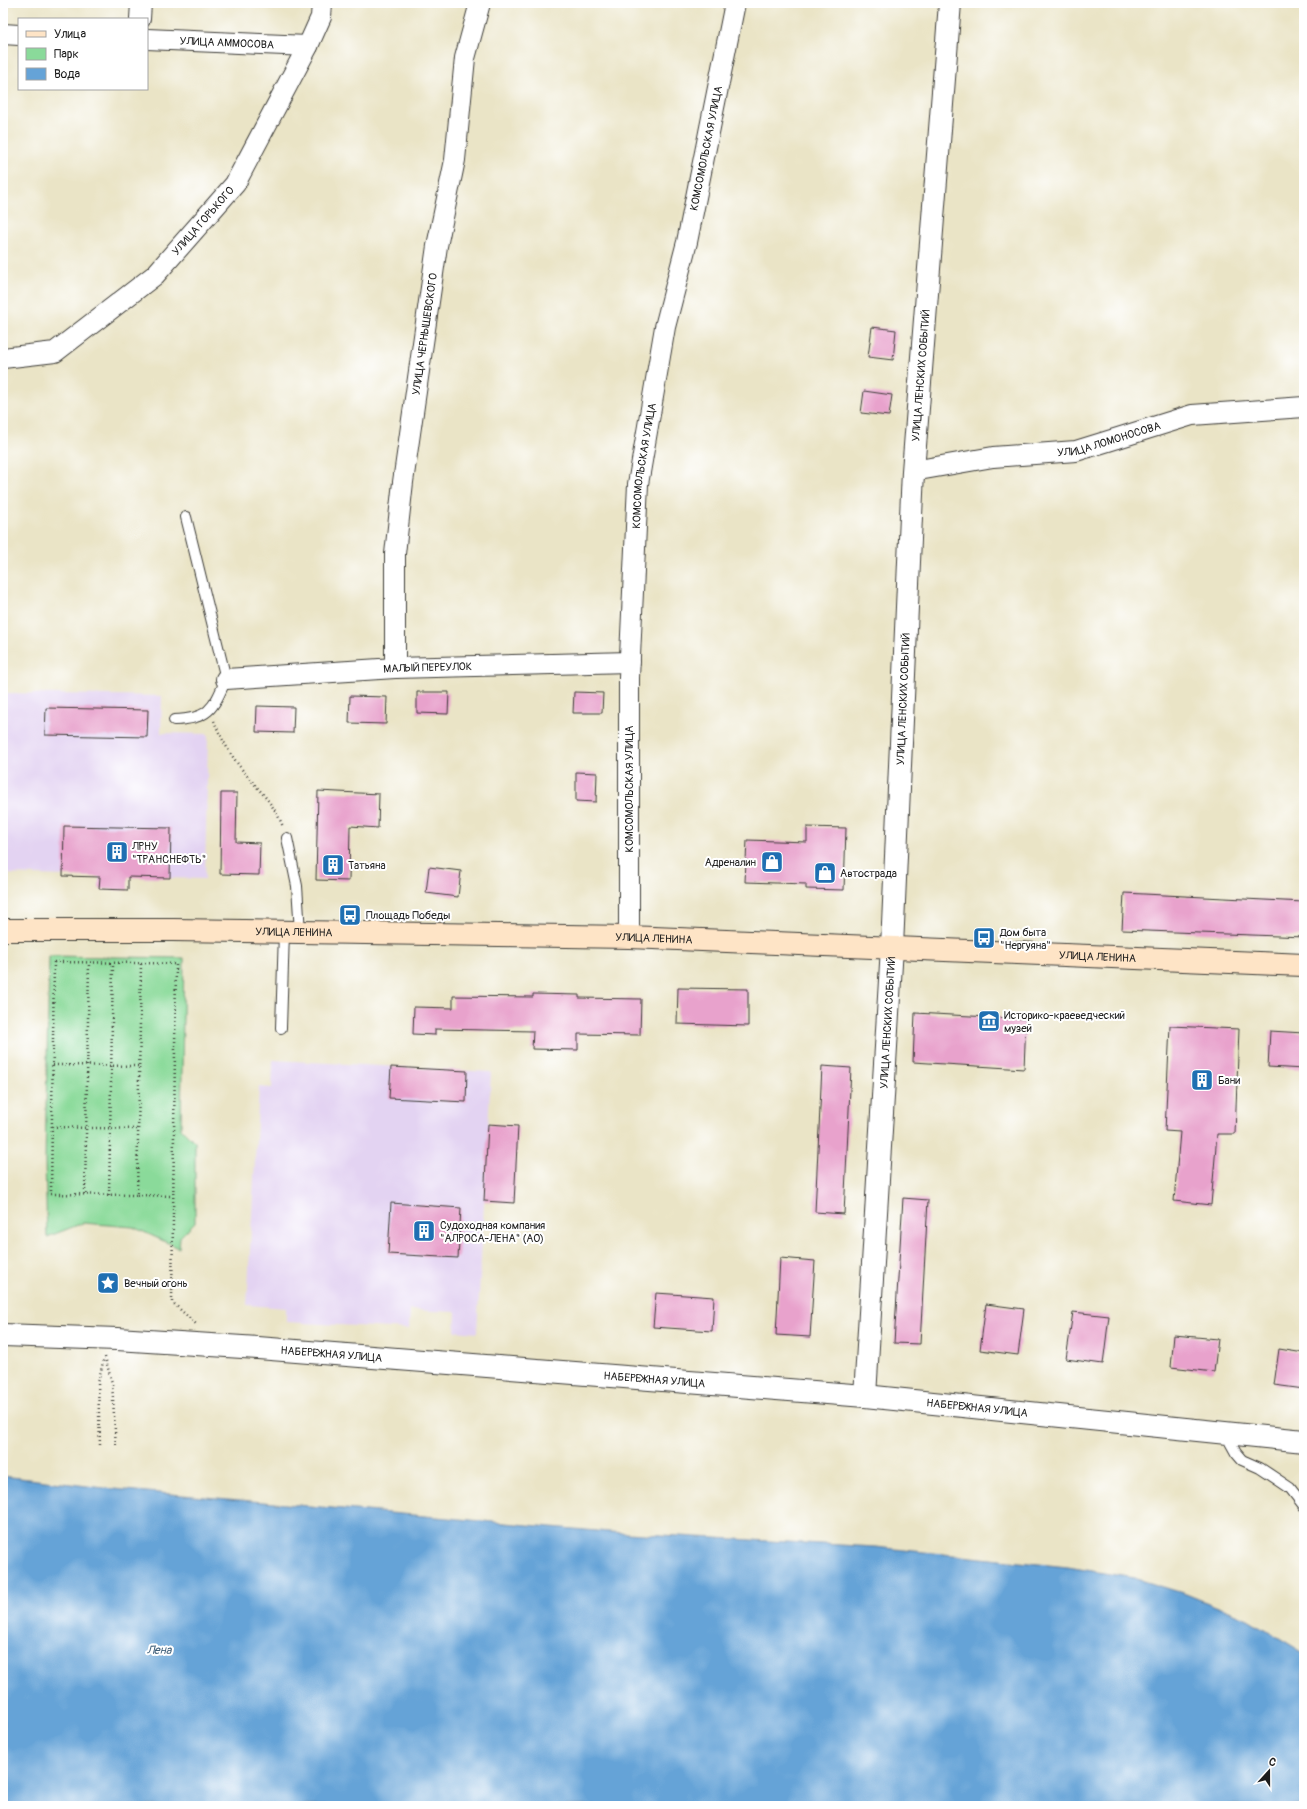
<svg xmlns="http://www.w3.org/2000/svg" width="1307" height="1809" font-family="Pangolin,sans-serif">
  <style>
    .built { fill: #e3d3f2 }
    .green { fill: #8ada9a; stroke: #537b5b }
    .water { fill: #65a3d7; stroke: #40607a }
    .building { fill: #e8a2cc }
    .lines { fill: none; stroke-linecap: round; stroke-linejoin: round }
    .service-casing { stroke: #3b3a36; stroke-width: 12 }
    .minor-casing { stroke: #3b3a36; stroke-width: 22 }
    .tertiary-casing { stroke: #3b3a36; stroke-width: 24 }
    .secondary-casing { stroke: #3b3a36; stroke-width: 24 }
    .path { stroke: #3b3a36; stroke-width: 2.5; stroke-dasharray: 1 3; stroke-linecap: butt }
    .service { stroke: #fff; stroke-width: 10 }
    .minor { stroke: #fff; stroke-width: 20 }
    .tertiary { stroke: #fff; stroke-width: 22 }
    .secondary { stroke: #fee4c6; stroke-width: 22 }
    .labels { text-anchor: middle; stroke-width: 4; stroke-linejoin: round; paint-order: stroke }
    .street-label { font-size: 11px; fill: #1c1c1c; stroke: #fff }
    .poi-label { font-size: 11px; fill: #1c1c1c; stroke: #fff; text-anchor: start }
    .water-label { font-size: 12px; font-style: italic; fill: #40607a; stroke: #fff }
  </style>
  <rect width="100%" height="100%" fill="#fff"/>
  <filter id="ink" filterUnits="userSpaceOnUse"><feTurbulence type="fractalNoise" baseFrequency=".025" numOctaves="2"/><feDisplacementMap in="SourceGraphic" scale="8" xChannelSelector="R" yChannelSelector="G"/><feConvolveMatrix kernelMatrix="1 2 1 2 8 2 1 2 1" color-interpolation-filters="sRGB"/></filter>
  <filter id="wash" filterUnits="userSpaceOnUse"><feTurbulence type="fractalNoise" baseFrequency=".012" numOctaves="4" result="noise"/><feDisplacementMap in="SourceGraphic" scale="16" xChannelSelector="R" yChannelSelector="G"/><feGaussianBlur stdDeviation="0.9" result="paint"/><feColorMatrix in="noise" values="0 0 0 0 0 0 0 0 0 0 0 0 0 0 0 0 0 1.4 0 .05"/><feComposite in="paint" operator="in"/></filter>
  <g filter="url(#wash)">
    <rect width="100%" height="100%" fill="#eae4c6"/>
    <!-- built -->
    <path class="built" d="M3,693L162,696L161,733L208,734L205,879L128,877V890L99,889V877L3,874Z
      M273,1060L491,1072L477,1333L455,1331L456,1312L410,1310L409,1329L286,1322V1308L247,1305L259,1087L272,1088Z"/>
    <!-- green -->
    <path class="green" d="M49,956L184,958L181,1128L195,1142V1222L180,1237L179,1248L133,1227L83,1223L47,1237L45,1162Z"/>
    <!-- water -->
    <path class="water" d="M3,1476L113,1489L609,1532L876,1547L1068,1567L1134,1578L1186,1594L1248,1619L1304,1653V1806H3Z"/>
    <g id="blocks">
      <!-- building -->
      <path class="building" d="M872,327L896,330L893,360L868,357Z
        M864,391L892,395L889,416L861,413Z
        M417,692H449L448,714L417,713Z
        M574,692L603,693L602,713H573Z
        M350,696L387,697L386,724L349,723Z
        M257,706L294,707L293,733L256,732Z
        M46,708L148,710L147,737L45,735Z
        M576,772L597,773L596,802L576,801Z
        M318,791L379,794L378,828L350,826L349,881L316,880Z
        M221,793H237L236,842L260,843L259,875L220,874Z
        M64,826L171,828L170,878L128,877V890L99,889L100,877L63,876Z
        M807,827L846,828L844,890L806,889V884L745,882L747,840L807,842Z
        M429,867L461,871L458,897L426,893Z
        M1124,893L1304,902V937L1122,930Z
        M678,988L748,989V1026L677,1024Z
        M533,994L579,995V998L641,999L640,1035L578,1034V1050L532,1049L533,1031L435,1029V1035L413,1034L414,1007L453,1008V996L533,997Z
        M915,1013L1026,1019L1024,1069L913,1062Z
        M1170,1026L1239,1029L1235,1134H1217L1211,1205L1174,1201L1180,1132L1165,1131Z
        M1270,1031L1304,1033V1069L1268,1067Z
        M822,1066L851,1068L844,1214L815,1212Z
        M391,1067L467,1071L466,1102L389,1098Z
        M488,1124L518,1126L514,1203L484,1201Z
        M903,1198L928,1200L920,1344L894,1343Z
        M391,1203L461,1208L458,1258L388,1254Z
        M780,1258L815,1261L810,1337L776,1335Z
        M656,1293L714,1297L712,1331L653,1327Z
        M986,1304L1024,1309L1018,1355L980,1350Z
        M1073,1312L1109,1316L1103,1364L1066,1359Z
        M1174,1335L1218,1339L1214,1372L1171,1367Z
        M1279,1349L1304,1353V1389L1274,1385Z"/>
    </g>
  </g>
  <g filter="url(#ink)">
    <use href="#blocks" fill-opacity="0" stroke="#3b3a36" stroke-width="1"/>
    <g class="lines">
      <!-- service casing -->
      <g class="service-casing">
        <path id="service" d="M174,720C208,719 213,710 226,679L186,517
          M287,838L297,886L300,932
          M281,1028L284,932
          M1225,1433L1236,1453L1242,1460L1260,1468L1290,1488L1304,1506"/>
      </g>
      <!-- minor casing -->
      <g class="minor-casing">
        <g id="minor">
          <path d="M140,19L141,3"/>
          <path d="M3,34L19,35"/>
          <path id="s1" d="M147,39L308,46"/>
          <path id="s2" d="M3,358L55,352L155,275L235,184L308,46L321,17L322,3"/>
          <path id="s3" d="M913,471L993,457L1076,451L1192,415L1304,407"/>
          <path id="s4" d="M395,668V554L403,482L437,246L455,160L465,58L480,3"/>
          <path id="s5" d="M226,679L395,668L630,662"/>
          <path id="s6" d="M629,937V678L638,484L665,327L687,242L735,3"/>
        </g>
      </g>
      <!-- tertiary casing -->
      <g class="tertiary-casing">
        <g id="tertiary">
          <path id="s7" d="M3,1335L117,1339L258,1348L865,1396L1304,1441"/>
          <path id="s8" d="M865,1396L892,947L913,471L950,3"/>
        </g>
      </g>
      <!-- secondary casing -->
      <g class="secondary-casing">
        <g id="secondary">
          <path id="s9" d="M3,930H173L629,937L1304,965"/>
        </g>
      </g>
      <!-- path -->
      <path class="path" d="M214,721C221,739 232,757 244,772C258,789 275,805 283,827
        M54,962L141,963L137,1195L51,1194Z
        M141,963L176,964L172,1302L196,1324
        M53,1065L139,1066
        M52,1127L138,1129
        M85,1194L89,962
        M109,1195L113,963
        M137,1195L172,1196
        M105,1357L112,1383L116,1447
        M100,1445L98,1383L104,1358"/>
      <!-- service -->
      <use href="#service" class="service"/>
      <!-- minor -->
      <use href="#minor" class="minor"/>
      <!-- tertiary -->
      <use href="#tertiary" class="tertiary"/>
      <!-- secondary -->
      <use href="#secondary" class="secondary"/>
    </g>
  </g>
  <!-- icons -->
  <defs>
    <g id="building-square" transform="scale(1.15)"><rect x="-9" y="-9" width="18" height="18" rx="4" fill="#1f6fb2" stroke="#fff"/><path d="M-4-6H4V6H1V3H-1V6H-4ZM-2.5-4.3h1.7v1.8h-1.7ZM.8-4.3h1.7v1.8H.8ZM-2.5-1h1.7V.8h-1.7ZM.8-1h1.7V.8H.8Z" fill="#fff"/></g>
    <g id="shop-square" transform="scale(1.15)"><rect x="-9" y="-9" width="18" height="18" rx="4" fill="#1f6fb2" stroke="#fff"/><path d="M-5-2.5h2.3a2.7 3.5 0 0 1 5.4 0H5L5.5 6h-11ZM-1.5-2.5h3a1.5 2.3 0 0 0-3 0Z" fill="#fff"/></g>
    <g id="bus-square" transform="scale(1.15)"><rect x="-9" y="-9" width="18" height="18" rx="4" fill="#1f6fb2" stroke="#fff"/><path d="M-5-6H5V4H4V6H2V4H-2V6H-4V4H-5ZM-3.5-4V0h7V-4ZM-3.5 1.2v1.5H-2V1.2ZM2 1.2v1.5H3.5V1.2Z" fill="#fff"/></g>
    <g id="museum-square" transform="scale(1.15)"><rect x="-9" y="-9" width="18" height="18" rx="4" fill="#1f6fb2" stroke="#fff"/><path d="M0-6L6-3V-2H-6V-3ZM-5-1h2V3h-2ZM-1-1h2V3h-2ZM3-1h2V3H3ZM-6 4H6V6H-6Z" fill="#fff"/></g>
    <g id="sight-square" transform="scale(1.15)"><rect x="-9" y="-9" width="18" height="18" rx="4" fill="#1f6fb2" stroke="#fff"/><path d="M0-6L1.8-2.2L6-1.7L2.9 1.2L3.7 5.4L0 3.3L-3.7 5.4L-2.9 1.2L-6-1.7L-1.8-2.2Z" fill="#fff"/></g>
  </defs>
  <g fill-rule="evenodd">
    <use href="#building-square" x="117" y="852"/>
    <use href="#shop-square" x="772" y="862"/>
    <use href="#building-square" x="333" y="865"/>
    <use href="#shop-square" x="825" y="873"/>
    <use href="#bus-square" x="350" y="915"/>
    <use href="#bus-square" x="984" y="938"/>
    <use href="#museum-square" x="989" y="1021"/>
    <use href="#building-square" x="1202" y="1080"/>
    <use href="#building-square" x="424" y="1231"/>
    <use href="#sight-square" x="108" y="1283"/>
  </g>
  <g class="labels">
    <!-- street labels -->
    <g class="street-label">
      <text dy="4" stroke="none"><textPath href="#s1" startOffset="80">УЛИЦА АММОСОВА</textPath></text>
      <text dy="4" stroke="none"><textPath href="#s6" startOffset="796">КОМСОМОЛЬСКАЯ УЛИЦА</textPath></text>
      <text dy="4" stroke="none"><textPath href="#s2" startOffset="251">УЛИЦА ГОРЬКОГО</textPath></text>
      <text dy="4" stroke="none"><textPath href="#s4" startOffset="336">УЛИЦА ЧЕРНЫШЕВСКОГО</textPath></text>
      <text dy="4" stroke="none"><textPath href="#s8" startOffset="1022">УЛИЦА ЛЕНСКИХ СОБЫТИЙ</textPath></text>
      <text dy="4" stroke="none"><textPath href="#s3" startOffset="199">УЛИЦА ЛОМОНОСОВА</textPath></text>
      <text dy="4" stroke="none"><textPath href="#s6" startOffset="472">КОМСОМОЛЬСКАЯ УЛИЦА</textPath></text>
      <text dy="4" stroke="none"><textPath href="#s5" startOffset="202">МАЛЫЙ ПЕРЕУЛОК</textPath></text>
      <text dy="4" stroke="none"><textPath href="#s8" startOffset="698">УЛИЦА ЛЕНСКИХ СОБЫТИЙ</textPath></text>
      <text transform="translate(629 789) rotate(-90)" y="4">КОМСОМОЛЬСКАЯ УЛИЦА</text>
      <text dy="4" stroke="none"><textPath href="#s9" startOffset="291">УЛИЦА ЛЕНИНА</textPath></text>
      <text dy="4" stroke="none"><textPath href="#s9" startOffset="651">УЛИЦА ЛЕНИНА</textPath></text>
      <text dy="4" stroke="none"><textPath href="#s9" startOffset="1095">УЛИЦА ЛЕНИНА</textPath></text>
      <text dy="4" stroke="none"><textPath href="#s8" startOffset="374">УЛИЦА ЛЕНСКИХ СОБЫТИЙ</textPath></text>
      <text dy="4" stroke="none"><textPath href="#s7" startOffset="329">НАБЕРЕЖНАЯ УЛИЦА</textPath></text>
      <text dy="4" stroke="none"><textPath href="#s7" startOffset="653">НАБЕРЕЖНАЯ УЛИЦА</textPath></text>
      <text dy="4" stroke="none"><textPath href="#s7" startOffset="977">НАБЕРЕЖНАЯ УЛИЦА</textPath></text>
    </g>
    <!-- poi labels -->
    <g class="poi-label">
      <text x="132" y="850">ЛРНУ<tspan x="132" dy="13">"ТРАНСНЕФТЬ"</tspan></text>
      <text x="756" y="866" text-anchor="end">Адреналин</text>
      <text x="348" y="869">Татьяна</text>
      <text x="840" y="877">Автострада</text>
      <text x="366" y="919">Площадь Победы</text>
      <text x="1000" y="936">Дом быта<tspan x="1000" dy="13">"Нергуяна"</tspan></text>
      <text x="1004" y="1019">Историко-краеведческий<tspan x="1004" dy="13">музей</tspan></text>
      <text x="1218" y="1084">Бани</text>
      <text x="440" y="1229">Судоходная компания<tspan x="440" dy="13">"АЛРОСА-ЛЕНА" (АО)</tspan></text>
      <text x="124" y="1287">Вечный огонь</text>
    </g>
    <!-- water labels -->
    <g class="water-label">
      <text x="159" y="1654">Лена</text>
    </g>
  </g>
  <!-- margin -->
  <rect width="1307" height="1809" fill="none" stroke="#fff" stroke-width="16"/>
  <!-- legend -->
  <rect x="18" y="18" width="130" height="72" fill="#ffffff" stroke="#a4a4a4"/>
  <rect x="26" y="31" width="20" height="6" fill="#fee4c6" stroke="#a4a4a4"/>
  <text x="54" y="38" font-size="12" fill="#1c1c1c">Улица</text>
  <rect x="26" y="48" width="20" height="12" fill="#8ada9a" stroke="#a4a4a4"/>
  <text x="54" y="58" font-size="12" fill="#1c1c1c">Парк</text>
  <rect x="26" y="68" width="20" height="12" fill="#65a3d7" stroke="#a4a4a4"/>
  <text x="54" y="78" font-size="12" fill="#1c1c1c">Вода</text>
  <!-- north arrow -->
  <g transform="translate(1269 1771) rotate(21)" stroke="#ffffff" stroke-width="3" paint-order="stroke">
  <path d="M0-3L7 15L0 10L-7 15Z" fill="#1c1c1c"/>
  <text y="-6" font-size="11" font-weight="bold" text-anchor="middle" fill="#1c1c1c">С</text>
  </g>
</svg>
